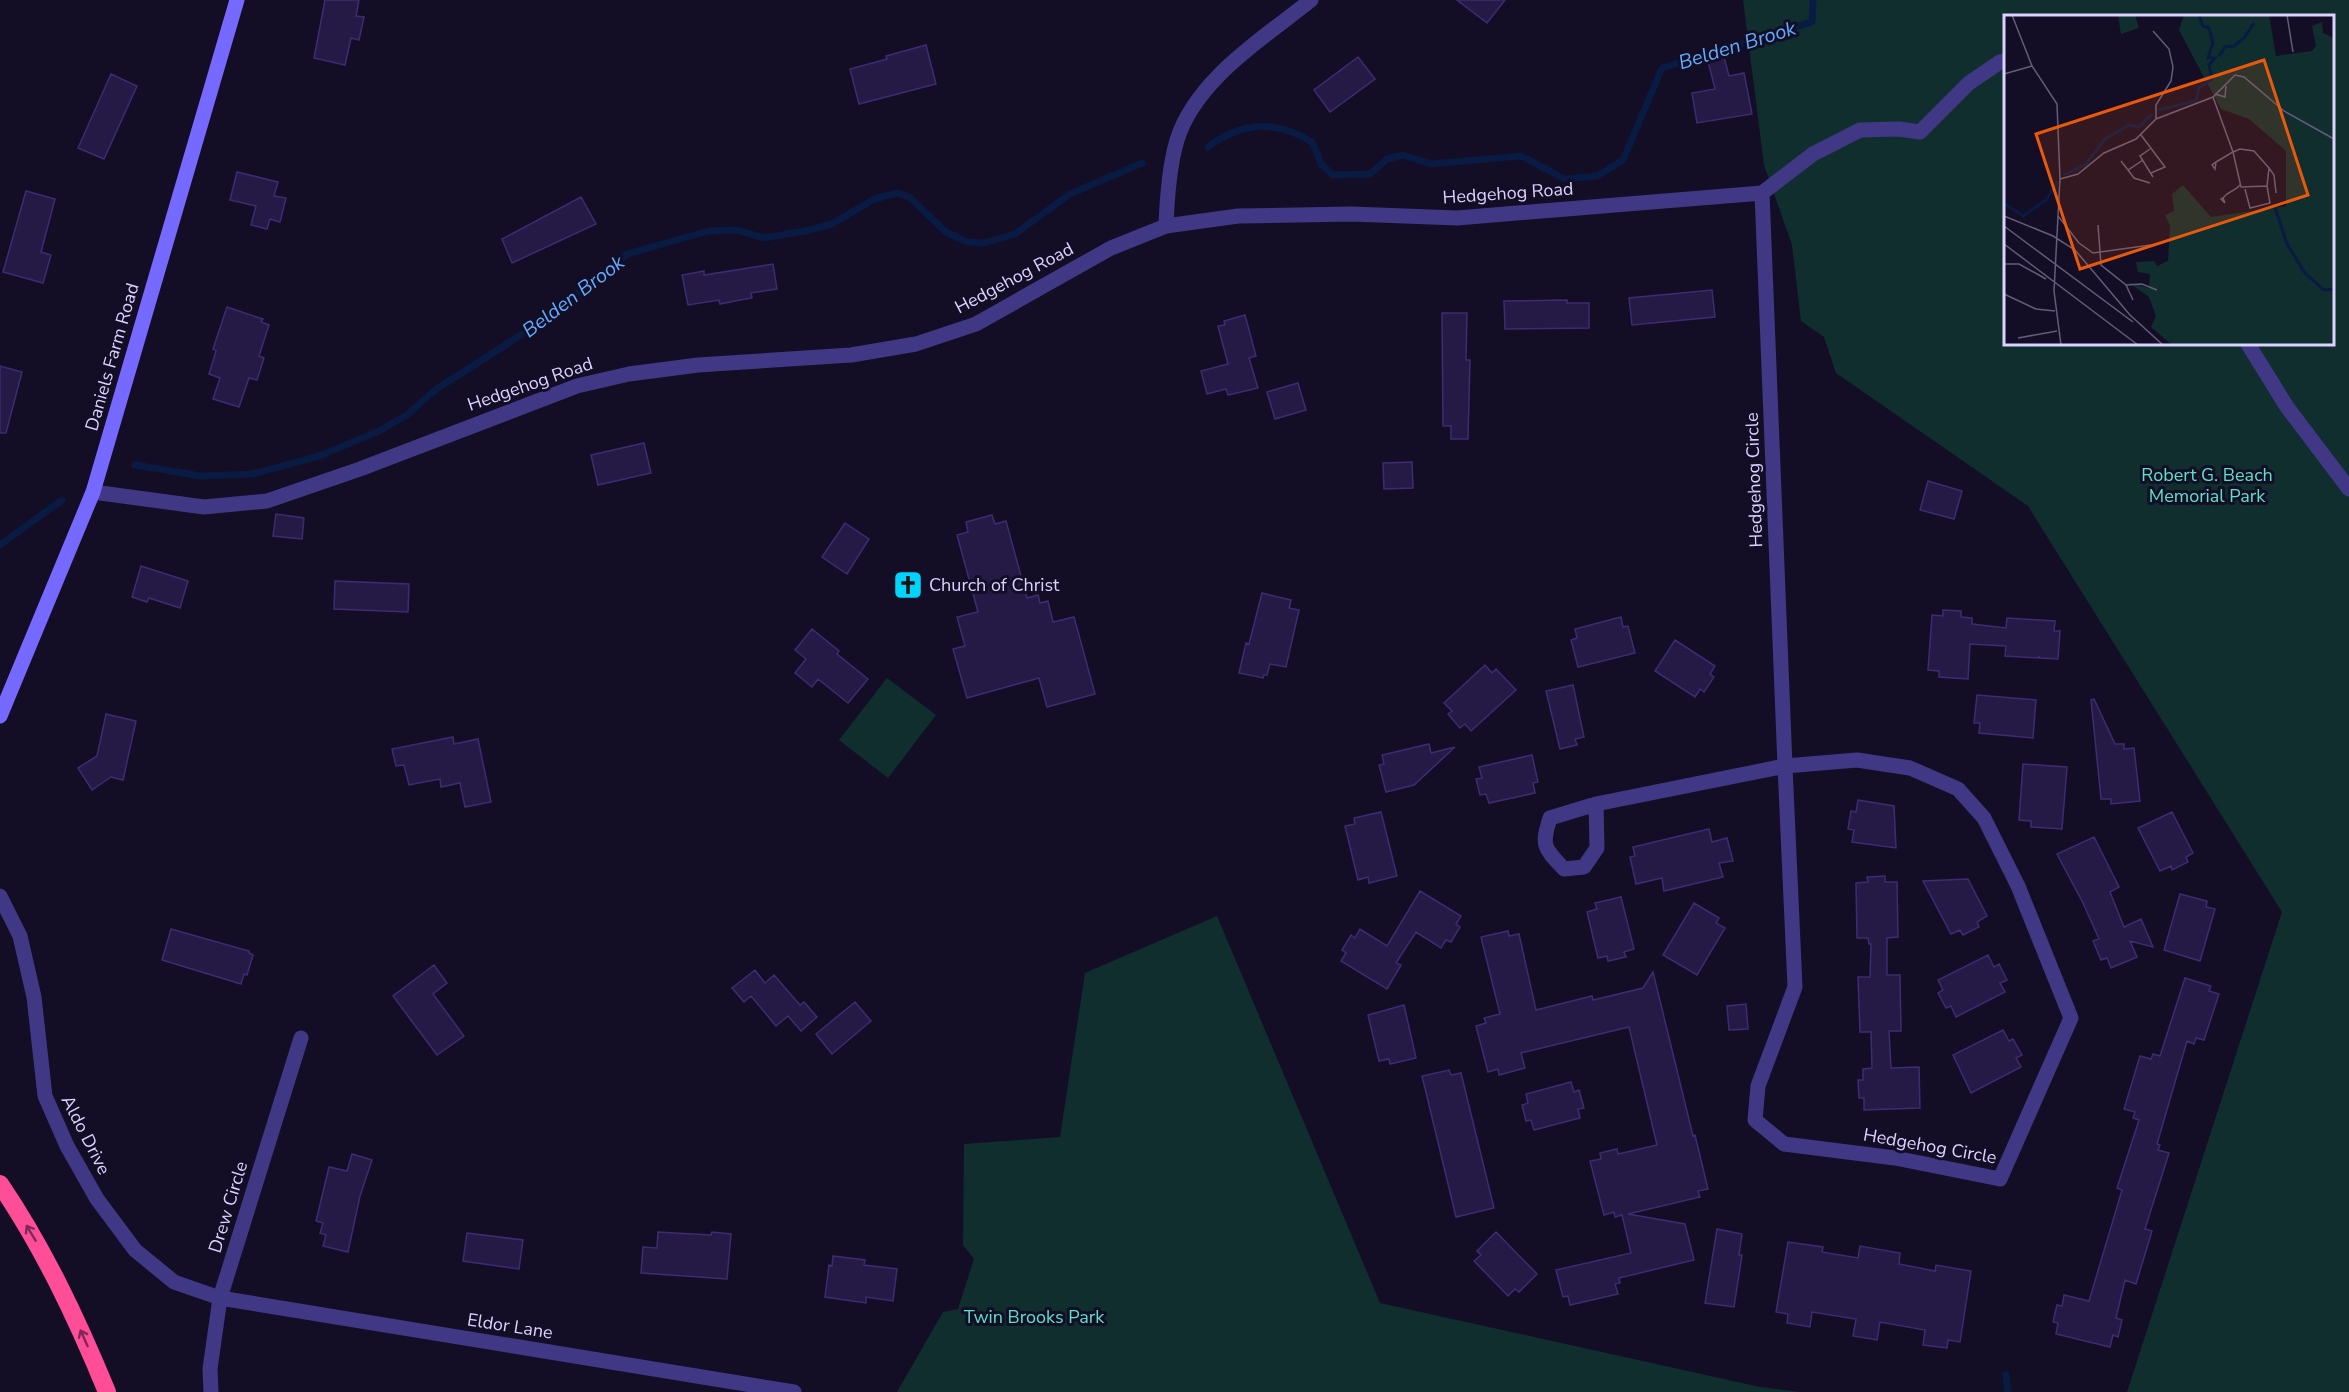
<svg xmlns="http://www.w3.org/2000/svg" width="2349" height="1392" font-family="'Nunito Sans',sans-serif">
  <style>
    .green { fill: #112e2f; fill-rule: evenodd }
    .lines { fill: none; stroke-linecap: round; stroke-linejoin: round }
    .stream { stroke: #091a43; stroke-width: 7 }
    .building { fill: #251a46; stroke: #3e2b72; stroke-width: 1.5 }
    .street { stroke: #403885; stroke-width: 15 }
    .secondary { stroke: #7669ff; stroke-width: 15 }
    .highway { stroke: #ff4d97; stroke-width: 18 }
    .oneway { stroke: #7d2a58 }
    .labels { text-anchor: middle; stroke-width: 6; stroke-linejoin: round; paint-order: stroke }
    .street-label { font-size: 18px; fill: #dad2ff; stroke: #130e25 }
    .park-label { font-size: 18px; fill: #5be2c8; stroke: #130e25 }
    .poi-label { font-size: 18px; fill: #dad2ff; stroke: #130e25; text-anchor: start }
    .water-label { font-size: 20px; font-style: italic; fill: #60acff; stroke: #130e25 }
    .inset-river { fill: none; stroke: #091a43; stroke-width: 3 }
    .inset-road { fill: none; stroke: #635c7c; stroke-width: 1.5 }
    .view { fill: #e8590c; fill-opacity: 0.15; stroke: #e8590c; stroke-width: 3 }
    .inset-edge { fill: none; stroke: #dad2ff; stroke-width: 3 }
  </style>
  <rect width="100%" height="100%" fill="#130e25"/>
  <!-- green -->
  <path class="green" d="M1743,0H2349V1392H2127L2282,912L2028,506L1836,373L1824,337L1801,321L1792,245L1764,165ZM2006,16H2332V344H2006Z
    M887,678L936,715L888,778L839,740Z
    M1217,916L1380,1303L1760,1387L1800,1392H897L943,1312L958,1309L974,1259L963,1245L964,1144L1060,1137L1085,973Z"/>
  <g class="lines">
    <!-- stream -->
    <path class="stream" d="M1208,147C1243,121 1275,120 1312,142L1322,165L1333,175L1370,174L1387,159L1403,155L1431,164L1521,156L1565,179L1597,176L1623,160L1662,68L1812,22L1813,0
      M135,465L201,476L253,474L319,456L379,431L407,415L435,390L546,319L627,254L708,231L737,230L764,238L805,231L832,224L874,199L897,193L909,197L946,232L967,242L984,243L1015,234L1070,194L1142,163
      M0,545L62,500
      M2006,1375L2008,1392"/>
  </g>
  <!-- building -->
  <path class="building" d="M325,0H359L356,16L364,17L359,40L351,38L345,65L314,58Z
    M1457,0H1505L1487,23Z
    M926,45L936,84L859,104L850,69L887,59L886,56Z
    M1723,53L1729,76L1744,73L1752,114L1697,123L1692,93L1715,89L1707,57Z
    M1358,57L1375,79L1330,112L1314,90Z
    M111,74L137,86L104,159L78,148Z
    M237,172L278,182L274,196L286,198L280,222L270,219L267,229L251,225L256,206L230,200Z
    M26,191L55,199L41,252L51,255L43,283L3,272Z
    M581,197L596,224L512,263L502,239Z
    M773,264L777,289L751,293L752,298L740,300L720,304L719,300L688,305L682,275L704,271V275Z
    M1712,290L1715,317L1632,325L1629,298Z
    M1567,300V303H1589V328L1505,329L1504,301Z
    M227,307L263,319L261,322L269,325L259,356L264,358L257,380L249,378L239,407L213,399L220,378L209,374L216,351L213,349Z
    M1442,313H1467L1466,360H1470L1468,439H1451V426H1443Z
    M1245,315L1256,356L1249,358L1258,388L1228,395L1226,389L1207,394L1201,371L1228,364L1218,326L1225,325L1224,321Z
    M0,366L22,372L6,433H0Z
    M1298,383L1306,410L1275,419L1267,392Z
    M644,443L651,473L598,485L591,455Z
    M1412,462L1413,488L1384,489L1383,463Z
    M1928,481L1962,491L1954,519L1920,510Z
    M276,514L304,518L302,539L273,536Z
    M992,515L995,524L1006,521L1027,598L1038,595L1040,603L1048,601L1053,622L1074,617L1095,694L1047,707L1039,678L967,698L953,649L965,646L957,617L978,612L957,535L968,532L966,522Z
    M845,523L869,539L847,574L822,557Z
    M141,566L188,581L180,608L149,598L147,602L132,597Z
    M335,581L409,584L408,612L334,609Z
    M1262,593L1291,600L1289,608L1299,610L1286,667L1270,664L1267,675H1264L1263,678L1239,673L1246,643L1249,644Z
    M1943,610L1961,611V617L1972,618V624L2006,628L2007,618L2055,621L2054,631H2060L2058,659L2040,658L2039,656V658L2005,656L2006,646L1970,644L1968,679L1939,677V671L1928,670L1932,615L1943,616Z
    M1621,617L1623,627L1628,626L1635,653L1578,667L1571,640L1577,638L1575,629Z
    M812,629L839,651L837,654L868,679L848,703L818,679L812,687L795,673L806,659L795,650Z
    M1675,640L1715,666L1710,674L1714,677L1704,692L1700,689L1695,697L1655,671Z
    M1485,665L1492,673L1496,669L1516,690L1471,731L1465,724L1460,728L1448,714L1452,711L1444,703Z
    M1573,685L1584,737L1575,739L1577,745L1560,749L1546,691Z
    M1977,695L2036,700L2033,738L1979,733L1980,723H1974Z
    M2094,699L2115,744H2124V749L2134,748L2140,801L2111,804V799H2101L2091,700Z
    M106,714L136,721L123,780L111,777L92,790L78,768L97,756Z
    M453,737L454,744L478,739L491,802L465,807L460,783L441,787L440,779L409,785L404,765L396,766L392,749Z
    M1429,744L1431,753L1455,747L1414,785L1386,792L1379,765L1384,764L1382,755Z
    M1532,755L1538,782L1533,783L1535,793L1489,803L1486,794L1480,795L1476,779L1482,778L1479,767Z
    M2023,764L2067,767L2062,829L2031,827V821L2019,820Z
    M1858,800L1894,806L1896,848L1852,842L1854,830L1848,829L1851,811L1856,812Z
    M1381,812L1397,876L1369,883L1368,877L1358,880L1345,826L1355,824L1354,818Z
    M2172,812L2193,853L2186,857L2188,862L2172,870L2171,866L2160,871L2138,828Z
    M1709,829L1712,842L1727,838L1733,861L1719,863L1723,877L1664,891L1662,878L1636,884L1630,857L1635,856L1633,847Z
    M2094,837L2119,887L2110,892L2124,927L2141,919L2153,947L2130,941L2137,957L2111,968L2107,958L2101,960L2093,941L2099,939L2083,903L2057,854Z
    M1885,876V882H1897L1898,937L1887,938V975H1900L1901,1031H1889L1891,1068L1919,1067L1920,1108L1864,1110V1098H1859L1858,1080H1863V1069L1872,1068L1871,1032H1860L1858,977H1870L1871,944H1869L1868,938H1857L1856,883L1868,882L1867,877Z
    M1968,879L1987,916L1977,922L1979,927L1963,935L1960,930L1951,934L1923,881Z
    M1420,891L1461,916L1456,924L1460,927L1451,942L1446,940L1441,948L1416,932L1396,963L1401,965L1387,989L1341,961L1346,953L1342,950L1351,935L1355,938L1360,929L1387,946Z
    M2180,894L2207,901L2206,907L2215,909L2200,961L2164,950Z
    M1621,897L1634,949L1624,952L1626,957L1608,961L1607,956L1598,958L1587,912L1597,909L1595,903Z
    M1694,903L1719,918L1716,923L1725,928L1697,975L1663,955Z
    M171,929L249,951V953L253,955L247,975L244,974L241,984L162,960Z
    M1508,931L1509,936L1519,934L1536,1010L1592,996L1593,1000L1643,988L1653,972L1693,1136L1695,1135L1708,1189L1698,1191L1700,1197L1628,1214L1685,1224L1694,1260L1619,1278L1620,1283L1615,1284L1618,1294L1570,1305L1568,1296L1563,1297L1556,1270L1631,1253L1622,1215L1615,1217L1614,1212L1604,1215L1590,1161L1601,1159L1600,1153L1617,1149L1618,1154L1657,1145L1629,1027L1521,1053L1525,1068L1499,1075L1498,1069L1488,1072L1476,1026L1486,1023L1484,1018L1500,1014L1481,937Z
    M1988,955L1994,967L1999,964L2007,980L2000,983L2005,992L1956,1017L1951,1006L1946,1008L1938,993L1943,990L1938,980Z
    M434,965L447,983L433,994L464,1036L437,1055L393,996Z
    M755,970L765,983L774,975L800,1005L804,1002L817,1017L801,1031L788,1016L776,1026L751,996L744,1002L732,988Z
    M2185,978L2211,986L2209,991L2219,994L2204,1040L2196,1038L2194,1044L2187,1041L2157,1144L2160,1145L2158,1150L2169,1153L2145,1229L2152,1231L2136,1284L2125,1280L2116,1318L2122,1320L2118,1337L2113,1335L2110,1347L2056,1334L2058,1323L2053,1322L2057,1305L2062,1306L2064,1295L2089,1301L2122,1190L2117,1188L2139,1120L2133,1118L2135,1112L2124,1109L2140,1056L2151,1059L2153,1054L2160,1056Z
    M855,1002L871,1021L832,1054L816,1034Z
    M1746,1004L1748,1029L1729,1030L1727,1006Z
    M1404,1005L1416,1058L1390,1064L1389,1059L1379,1061L1368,1015Z
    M2003,1030L2009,1041L2013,1039L2022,1055L2016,1058L2021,1067L1971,1093L1953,1055Z
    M1449,1070L1451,1075L1461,1073L1494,1208L1456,1217L1422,1076Z
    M1571,1082L1574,1092L1579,1090L1584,1108L1578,1109L1580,1118L1534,1130L1531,1120L1526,1121L1522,1105L1528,1103L1526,1094Z
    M352,1154L372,1160L360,1196L348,1252L323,1246L326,1235L320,1233L323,1223L316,1221L329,1167L347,1171Z
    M1717,1229L1742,1234L1739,1255H1742L1734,1307L1705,1303Z
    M658,1232L711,1235L712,1232L731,1234L727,1279L641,1273L643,1247L657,1248Z
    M1496,1232L1537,1274L1519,1292L1515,1289L1508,1296L1474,1261L1481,1255L1477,1251Z
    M467,1233L523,1240L519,1269L463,1261Z
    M1788,1242L1823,1247L1822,1252L1858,1258L1860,1246L1900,1253L1899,1264L1935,1271L1936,1265L1971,1271L1960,1342L1948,1340L1947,1348L1923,1345L1925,1330L1880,1322L1877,1340L1853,1336L1856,1319L1812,1312L1810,1327L1787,1323L1788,1314L1776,1312Z
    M833,1256L865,1260L864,1265L897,1269L893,1301L866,1297V1303L825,1297L829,1265L832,1266Z"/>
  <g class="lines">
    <!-- street -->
    <path class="street" d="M1166,226C1167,198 1169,167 1177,140C1196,79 1264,38 1311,0
      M2248,344L2287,407L2349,489
      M93,492L204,507L267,501L360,469L577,386L629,374L698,365L851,355L916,344L976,324L1111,248L1166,226L1238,216L1352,214L1457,218L1762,193L1813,154L1860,130L1899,129L1920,132L1969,83L2000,62L2006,61
      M1857,760L1910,768L1958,789L1984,818L2018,886L2071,1018L2000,1179L1895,1158L1784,1144L1755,1120L1758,1086L1795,987L1785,766Z
      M1596,804L1597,848L1584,867L1564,869C1544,848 1541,846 1550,818L1596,804L1785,766L1762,193
      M0,896L20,936L34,997L45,1096L67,1146L97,1199L135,1250L174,1282L220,1298L794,1392
      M211,1392L210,1369L220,1298L301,1038"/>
    <!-- secondary -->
    <path class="secondary" d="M0,716L93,492L237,0"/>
    <!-- highway -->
    <path class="highway" d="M0,1184C44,1249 77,1319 107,1392"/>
  </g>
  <!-- one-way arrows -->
  <defs><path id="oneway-shaft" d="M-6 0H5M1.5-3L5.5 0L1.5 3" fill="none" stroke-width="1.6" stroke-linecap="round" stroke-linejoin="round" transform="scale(1.5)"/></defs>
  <g class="oneway">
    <use href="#oneway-shaft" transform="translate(31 1233) rotate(-121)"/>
    <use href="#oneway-shaft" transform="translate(84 1338) rotate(-114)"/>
  </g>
  <!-- icons -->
  <defs>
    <g id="church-square" transform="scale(1.5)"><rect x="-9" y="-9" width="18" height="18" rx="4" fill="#00d4fd" stroke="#130e25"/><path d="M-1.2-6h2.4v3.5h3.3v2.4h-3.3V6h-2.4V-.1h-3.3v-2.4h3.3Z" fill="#111"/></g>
  </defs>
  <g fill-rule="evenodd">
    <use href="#church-square" x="908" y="585"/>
  </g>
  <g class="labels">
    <!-- street labels -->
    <g class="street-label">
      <text transform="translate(1508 193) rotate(-4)" y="6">Hedgehog Road</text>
      <text transform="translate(1014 278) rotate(-28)" y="6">Hedgehog Road</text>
      <text transform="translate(112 357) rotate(-74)" y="6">Daniels Farm Road</text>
      <text transform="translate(530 384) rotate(-19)" y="6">Hedgehog Road</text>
      <text transform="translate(1754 480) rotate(-92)" y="6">Hedgehog Circle</text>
      <text transform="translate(86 1135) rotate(63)" y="6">Aldo Drive</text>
      <text transform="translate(1930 1146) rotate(10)" y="6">Hedgehog Circle</text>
      <text transform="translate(228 1207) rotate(-73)" y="6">Drew Circle</text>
      <text transform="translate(510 1326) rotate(9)" y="6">Eldor Lane</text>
    </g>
    <!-- park labels -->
    <g class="park-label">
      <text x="2207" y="481">Robert G. Beach<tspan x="2207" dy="21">Memorial Park</tspan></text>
      <text x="1034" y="1323">Twin Brooks Park</text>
    </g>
    <!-- poi labels -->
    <g class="poi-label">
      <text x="929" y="591">Church of Christ</text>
    </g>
    <!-- water labels -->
    <g class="water-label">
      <text transform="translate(1737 45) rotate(-17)" y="7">Belden Brook</text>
      <text transform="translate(573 296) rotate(-37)" y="7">Belden Brook</text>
    </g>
  </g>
  <!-- overview -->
  <g transform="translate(2004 15)">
    <rect width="330" height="330" fill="#130e25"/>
    <path d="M114,0H131L135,13L117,19ZM180,0H265L272,41L308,36L312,31L308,11L318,7L319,18L330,23V330H168L147,312L152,301L145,282L124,267L145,273L146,259L134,257L132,247L150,246L153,251L164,246L166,211L161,200L170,196L168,179L179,170L207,202L282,191V136L245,104L217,94L175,15Z" fill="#112e2f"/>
    <path class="inset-river" d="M215,41L221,32L230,31L240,23L250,8M154,95L192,86L195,73L208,64L205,50L211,43H204L209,28L205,13L199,11L195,0M60,160L82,149L101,124L125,110L135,112L148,99M0,188L19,201L42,185L54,166M270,189L283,229L301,258L320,275L330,274"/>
    <path class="inset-road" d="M8,0L28,51L53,89L56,164L50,276L57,330M283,0L289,37M149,16L165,34L169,52L167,66L152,90V104M0,59L28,51M211,79L221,82L222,71M209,82L229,137L212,147L208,150L211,154L212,147M137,120L161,152L147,158M146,134L136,141L149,162M236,134L250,136L265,153L263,171L237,172L229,137ZM117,146L124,155L139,145M265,153L270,160L272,178M124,155L130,163L146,168M56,164L74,159L100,138L132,124L152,104L209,82L231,60L240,62L280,96L330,124M241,174L246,193L266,188L263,171M219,183L221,188L217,184L220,182L223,179L233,173L237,169M0,201L49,221L71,235L126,300L159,330M54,201L75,228L89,238L154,229M94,210L97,250L122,270L129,285M0,211L129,307M0,229L134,330M0,249H15L42,264M122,270L138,269L153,275M0,279L32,294L51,296M14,323L53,316"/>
    <path class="view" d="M260,45L304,180L76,254L32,119Z"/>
    <rect width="330" height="330" class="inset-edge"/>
  </g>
</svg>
